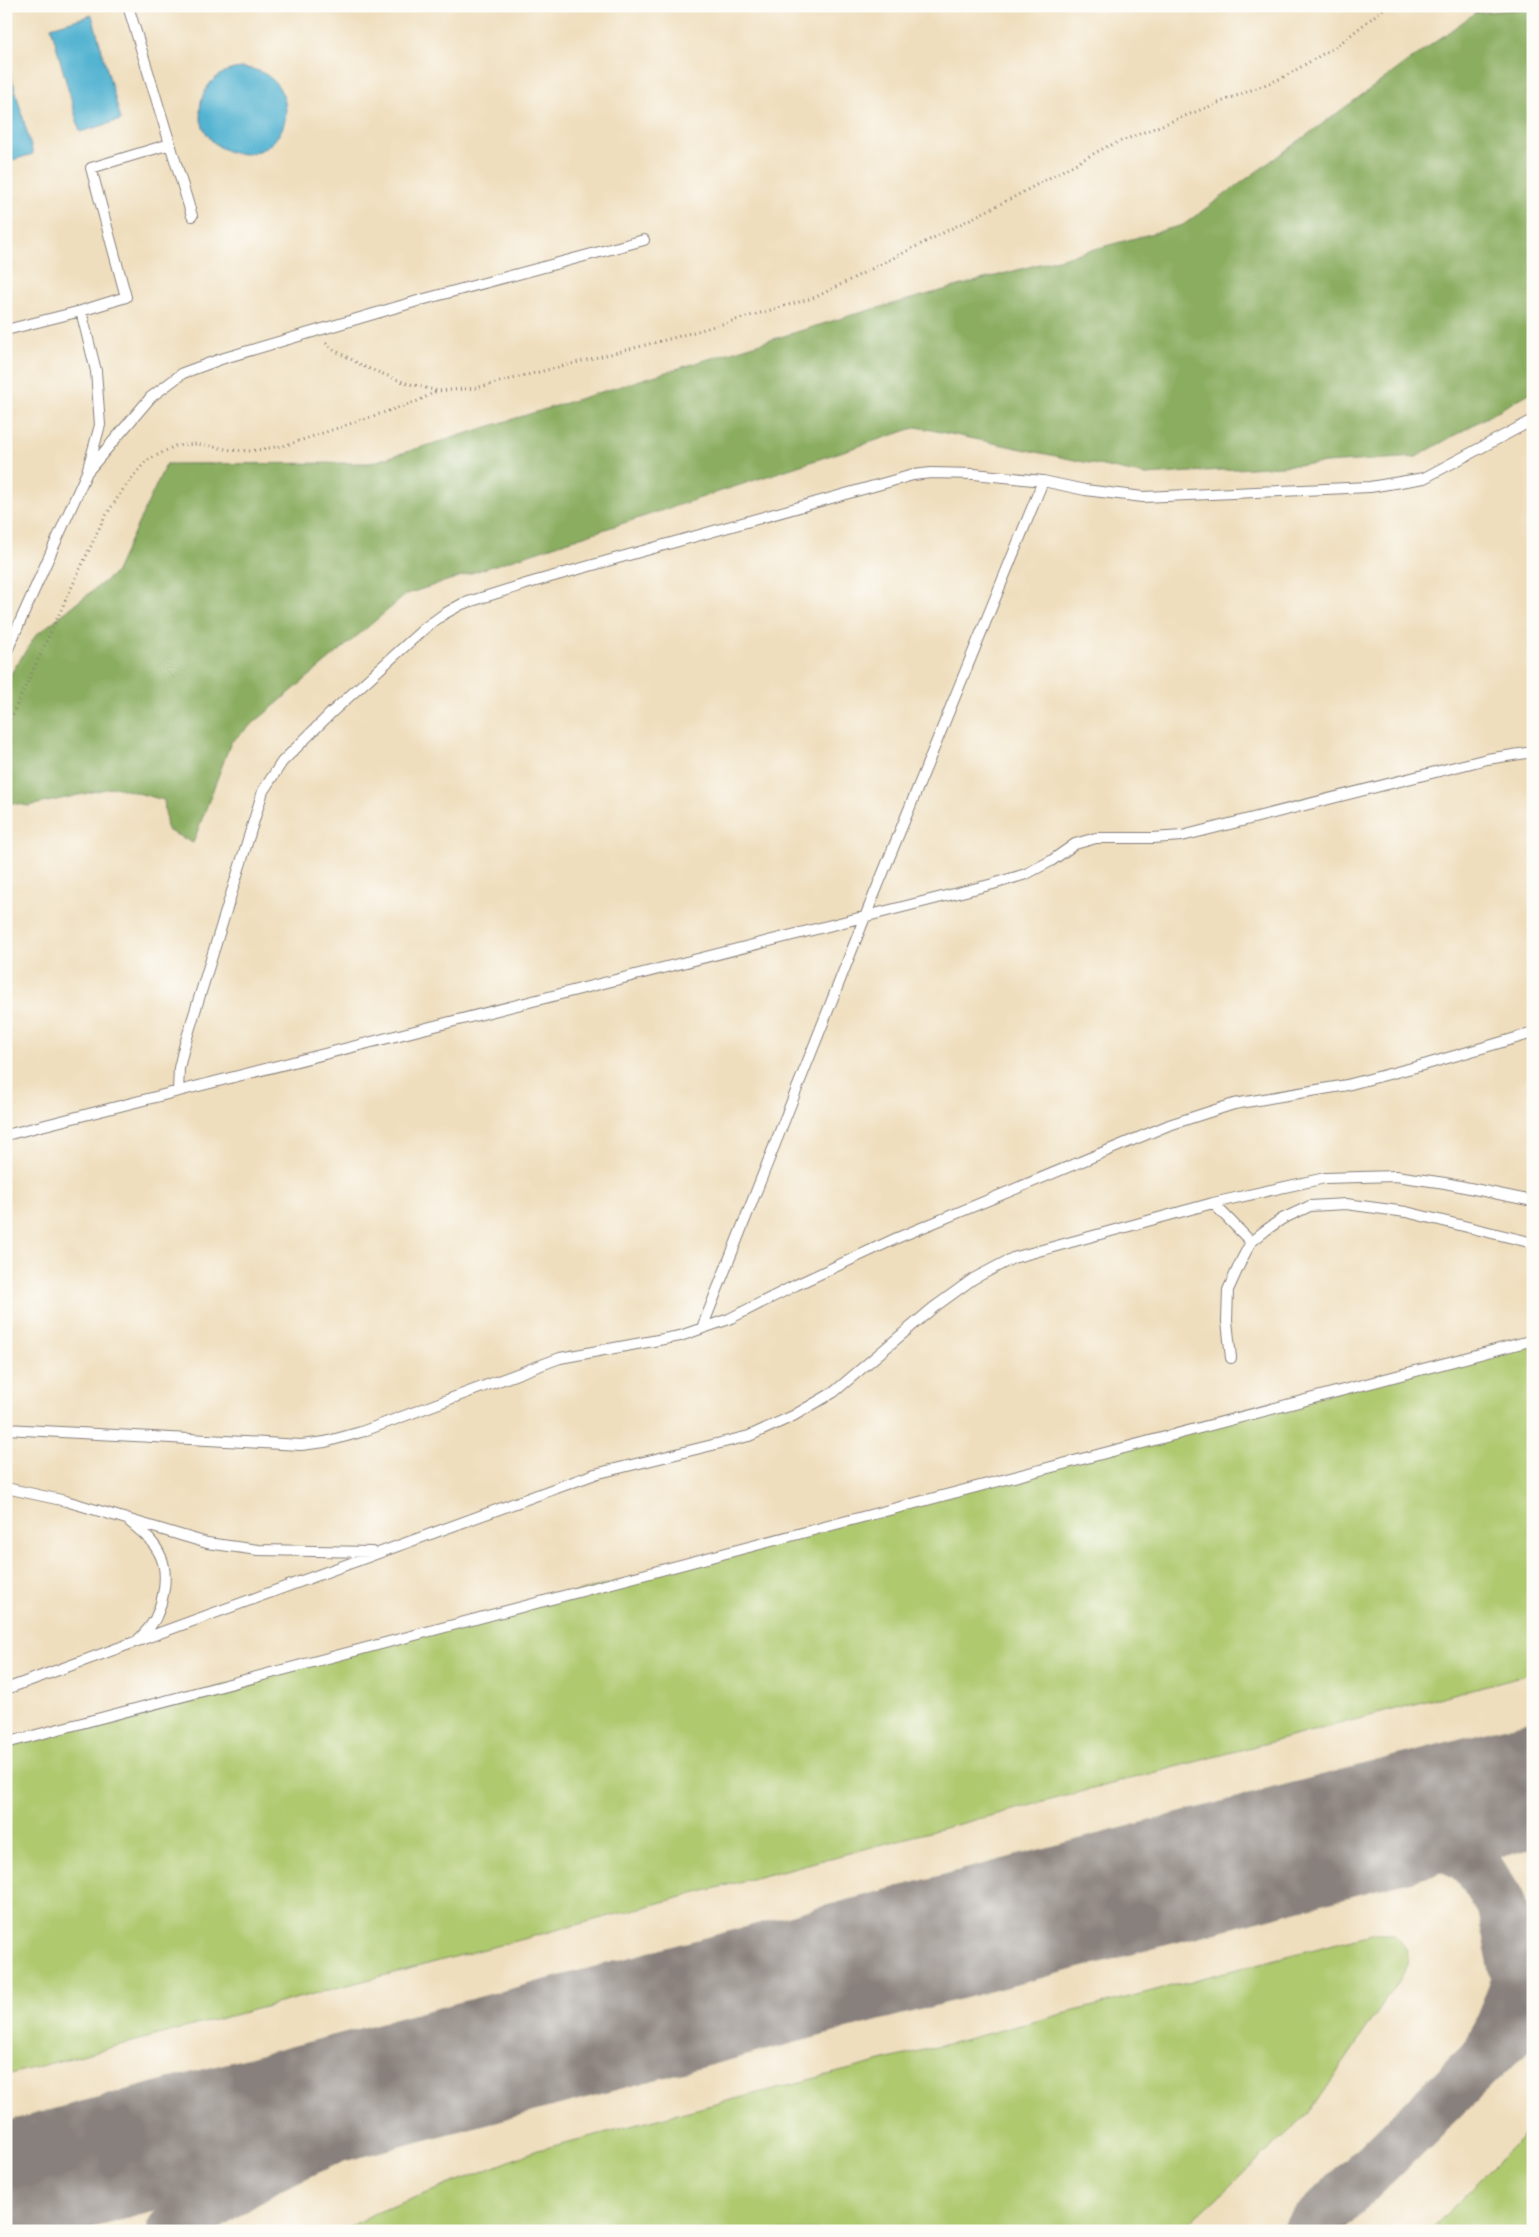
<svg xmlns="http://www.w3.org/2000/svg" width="1539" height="2237" font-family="'Playpen Sans',sans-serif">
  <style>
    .green { fill: #afc96e; stroke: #687654 }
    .forest { fill: #8bad61; stroke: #56684e }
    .water { fill: #53b3d1; stroke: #3a6a86 }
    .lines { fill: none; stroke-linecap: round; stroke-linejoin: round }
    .taxiway { stroke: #88807c; stroke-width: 50 }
    .runway { stroke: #88807c; stroke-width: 125 }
    .service-casing { stroke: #88807c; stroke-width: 12 }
    .path { stroke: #88807c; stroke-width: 3; stroke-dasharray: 1 4; stroke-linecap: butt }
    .service { stroke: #fff; stroke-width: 10 }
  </style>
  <rect width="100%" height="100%" fill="#fdfcf7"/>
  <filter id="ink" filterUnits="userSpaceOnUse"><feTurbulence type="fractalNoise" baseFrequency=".02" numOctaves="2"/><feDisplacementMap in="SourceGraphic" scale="10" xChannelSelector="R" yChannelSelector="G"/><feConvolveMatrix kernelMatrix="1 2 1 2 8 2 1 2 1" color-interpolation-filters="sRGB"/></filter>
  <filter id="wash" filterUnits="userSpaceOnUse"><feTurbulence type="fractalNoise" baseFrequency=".0096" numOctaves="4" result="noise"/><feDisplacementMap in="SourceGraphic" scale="20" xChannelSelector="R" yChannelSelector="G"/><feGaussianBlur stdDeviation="1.12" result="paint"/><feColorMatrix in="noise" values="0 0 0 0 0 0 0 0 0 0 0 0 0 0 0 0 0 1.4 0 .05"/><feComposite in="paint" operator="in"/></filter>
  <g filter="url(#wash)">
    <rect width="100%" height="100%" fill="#efdebd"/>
    <!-- green -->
    <path class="green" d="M1533,1340V1673L6,2075V1743Z
      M1372,1934H1393C1409,1949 1412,1954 1403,1975L1311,2111L1181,2231H342L373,2214L538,2150Z
      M1533,2127V2231H1429Z"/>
    <!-- forest -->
    <path class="forest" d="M1533,8V391L1416,457L1146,475L917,427L407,594L231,742L193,843L167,830L164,800L115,787L29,806L6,802V681L36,635L115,573L166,464L370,463L852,315L1183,225L1475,13Z"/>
    <!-- water -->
    <path class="water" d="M92,15L121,120L80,132L51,27Z
      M6,57L33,154L6,162Z
      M200 111a43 43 0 1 1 86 0a43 43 0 1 1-86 0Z"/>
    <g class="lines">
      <!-- taxiway -->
      <path class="taxiway" d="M1375,1825L1419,1835L1474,1861L1501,1904L1517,1980L1488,2055
        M172,2231L265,2170L530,2048
        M1308,2231L1513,2031"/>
      <!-- runway -->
      <path class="runway" d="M6,2186L1533,1784"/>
    </g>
  </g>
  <g filter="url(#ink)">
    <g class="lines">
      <!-- service casing -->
      <g class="service-casing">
        <path id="service" d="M128,6L192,216
          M6,330L81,311L126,297L91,168L170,144
          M87,472L151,397L183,373L221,359L421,300L644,240
          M6,653L87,472L100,425L96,371L81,311
          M178,1091L179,1068L184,1047L263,791L282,762L332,712L426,627L444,614L462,604L529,583L913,475L931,473L974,474L1043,481L1085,490L1143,497L1370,487L1424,478L1533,420
          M6,1135L993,884L1026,874L1051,861L1075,844L1096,838H1153L1182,836L1487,759L1533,752
          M1213,1203L1251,1242
          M702,1328L865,917L1043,481
          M1231,1358L1227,1321L1228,1290L1242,1259L1251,1242L1266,1230L1282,1219L1310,1206L1346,1204L1406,1212L1533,1243
          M6,1429L301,1445L325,1442L361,1432L560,1358L680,1336L729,1319L796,1285L897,1238L1169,1125L1234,1104L1347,1085L1427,1064L1533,1033
          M6,1488L66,1501L207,1543L258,1550L372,1552
          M130,1522C142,1532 155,1542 161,1557C169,1575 163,1602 155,1619C151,1626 144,1634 138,1640
          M6,1689L595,1474L749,1436L793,1416L834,1392L933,1308L973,1279L1013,1258L1213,1203L1325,1178L1396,1176L1445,1183L1533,1201
          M6,1743L1533,1340"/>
      </g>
      <!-- path -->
      <path class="path" d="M326,343L334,350L365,367L406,383L438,391L476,388L673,338L816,297L1016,196L1106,147L1282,78L1338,45L1387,6
        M6,728L103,520L124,488L146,461L175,446L197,444L232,450L251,451L287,445L418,401L437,391"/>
      <!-- service -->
      <use href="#service" class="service"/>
    </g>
  </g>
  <!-- margin -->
  <rect width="1539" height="2237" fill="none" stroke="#fdfcf7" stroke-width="25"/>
</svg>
